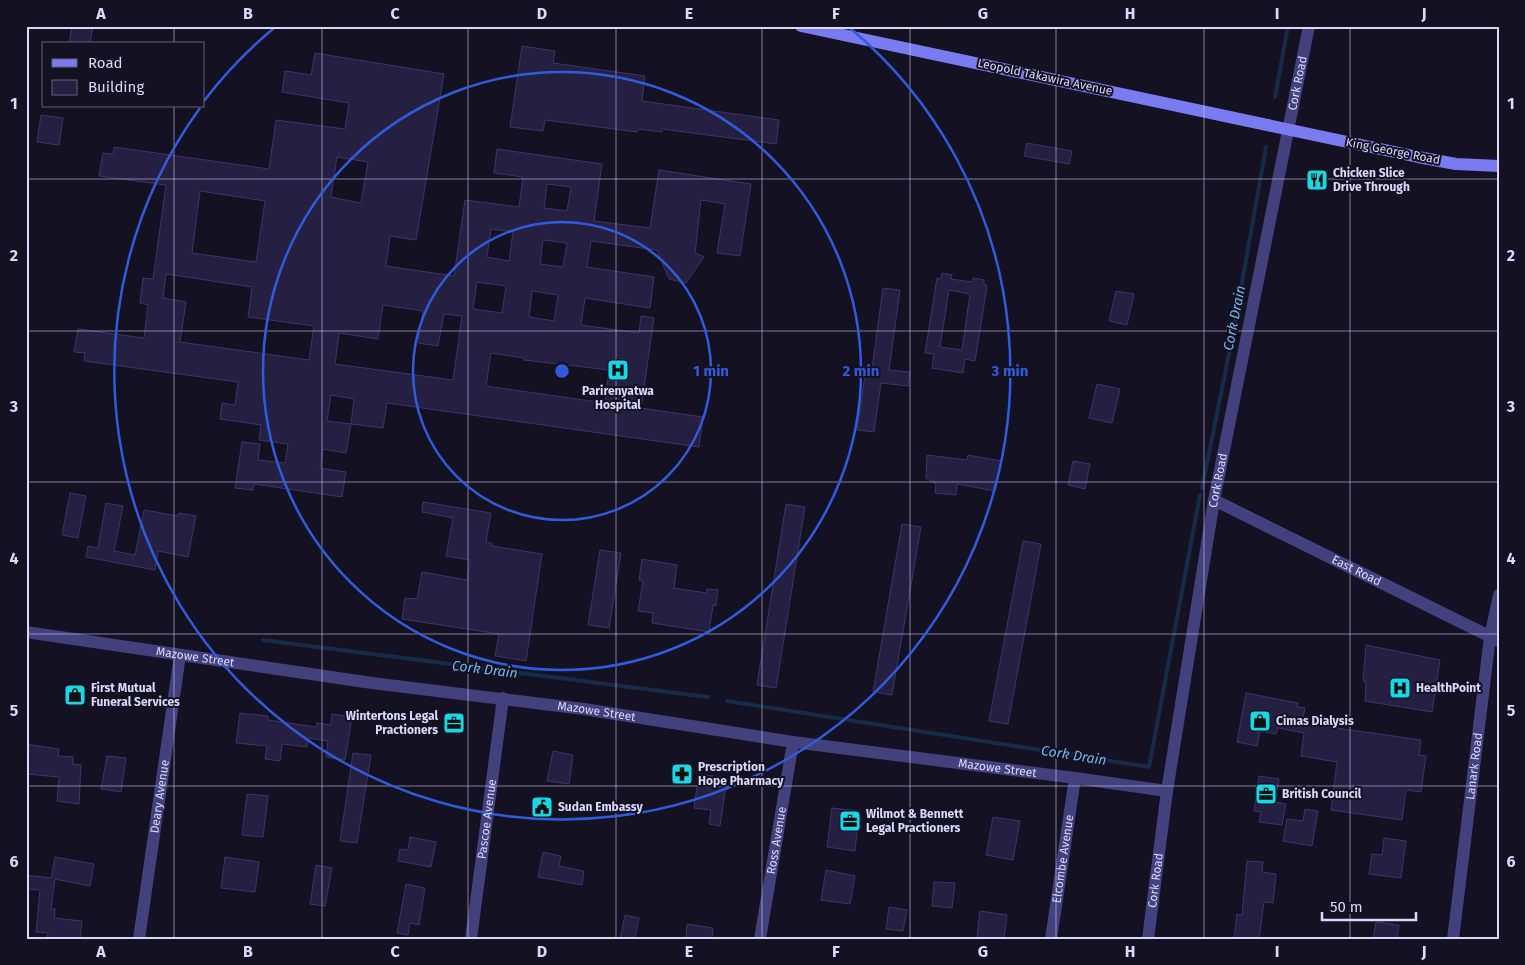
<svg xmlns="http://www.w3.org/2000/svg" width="1525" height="965" font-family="'Fira Sans',sans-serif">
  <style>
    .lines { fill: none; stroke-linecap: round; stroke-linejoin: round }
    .stream { stroke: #162b48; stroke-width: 4 }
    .building { fill: #251f42; stroke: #3d346b; fill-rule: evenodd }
    .street { stroke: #42417d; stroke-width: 12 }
    .secondary { stroke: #7a7bf0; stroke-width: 12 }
    .grid { fill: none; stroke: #dbd8fb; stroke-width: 1; stroke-opacity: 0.55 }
    .ring { fill: none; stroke: #305cdc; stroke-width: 2.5 }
    .labels { text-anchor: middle; stroke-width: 4; stroke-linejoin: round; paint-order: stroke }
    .street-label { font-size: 12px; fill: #dbd8fb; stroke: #141123 }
    .poi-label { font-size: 12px; font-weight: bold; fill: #dbd8fb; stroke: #141123; text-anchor: start }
    .water-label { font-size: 14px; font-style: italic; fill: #71b9ef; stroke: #141123 }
    .centre { fill: #305cdc; stroke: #141123; stroke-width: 2.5 }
    .ring-label { font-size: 15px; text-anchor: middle; font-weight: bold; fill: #305cdc; stroke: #141123; stroke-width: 4; stroke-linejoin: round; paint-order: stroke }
    .neatline { fill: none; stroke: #dbd8fb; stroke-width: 2 }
    .grid-label { font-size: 16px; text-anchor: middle; font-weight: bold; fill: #dbd8fb }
  </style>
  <rect width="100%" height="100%" fill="#141123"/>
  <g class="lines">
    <!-- stream -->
    <path class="stream" d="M1275,97L1288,26
      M1202,488L1232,339L1266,147
      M263,640L708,697
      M727,701L1149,767L1200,495"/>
  </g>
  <!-- building -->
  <path class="building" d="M72,26H93L90,44H69Z
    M522,46L555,51L553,63L645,76L642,101L779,120L776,144L662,129V132L638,129L637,132L545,120L543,131L510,127Z
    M315,53L444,74L416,240L390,236L386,266L454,276L465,200L519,207L523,177L494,173L497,149L602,164L594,221L650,228L659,170L751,184L740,256L717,253L725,204L701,200L695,253L704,257L686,283L669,279L657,250L591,241L587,267L654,277L650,308L585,298L581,325L639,333L641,316L654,318L641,408L703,417L699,447L387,403L383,428L351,424L346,453L323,449L320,468L346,472L342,497L254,484L253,490L235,488L242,442L260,444L258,460L285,463L288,444L259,440L261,425L220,419L222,403L235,405L238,382L84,361L85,353L74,352L78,329L144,338L148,305L140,303L143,278L153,279L166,185L99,176L103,153L113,154L114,147L269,169L276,120L345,129L349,103L282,92L285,71L311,75ZM337,157L368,162L361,203L331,197ZM547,184L571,187L567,211L544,208ZM200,191L265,201L256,262L192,253ZM491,229L513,232L509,261L487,257ZM543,240L567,243L563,267L540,264ZM166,274L252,287L248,317L314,326L309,360L180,342L186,302L163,298ZM477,282L506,286L502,313L473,309ZM532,291L558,295L554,321L529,317ZM383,305L423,311L418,343L438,346L444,314L462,316L453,380L335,364L339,333L378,339ZM491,353L524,358V360L609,370L605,403L486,386ZM331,395L354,399L351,424L327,421Z
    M41,115L63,118L59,145L37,142Z
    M1027,143L1072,151L1069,164L1024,156Z
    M942,273L952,275L951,279L972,282L973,278L984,280V285L987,286L975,361L965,359L963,373L932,368L934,354L925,353L937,278L941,279ZM949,290L970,294L962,350L940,347Z
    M883,288L900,290L889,370L910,372L908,386L881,383L874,432L857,430L865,375L871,376Z
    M1116,291L1134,294L1127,325L1109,321Z
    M1097,384L1120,389L1112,423L1089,418Z
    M927,455L967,460L968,455L1001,461L995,491L957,484L956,495L935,493L936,484L926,478Z
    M1073,461L1090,464L1085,489L1068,485Z
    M70,493L86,496L78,538L62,535Z
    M423,502L491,513L486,542L492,543V546L542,554L526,661L495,656L499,634L402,619L405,598L417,599L422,572L467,580L470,560L446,556L453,518L422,512Z
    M106,503L123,506L114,551L135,555L144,510L178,516L179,513L196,516L188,557L158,551L155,570L86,557L88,546L98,548Z
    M786,504L805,507L776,688L757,685Z
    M902,524L921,527L892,695L873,692Z
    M1023,541L1041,544L1008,724L989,721Z
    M600,550L621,553L609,628L588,625Z
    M642,559L677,565L674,588L706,593L707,589L718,590L716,606L713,605L709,632L652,623L653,613L638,611L643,581L639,580Z
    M1366,645L1440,660L1432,712L1365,701L1366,684L1363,680Z
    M1246,693L1298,703L1297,707L1305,708L1302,723L1421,740L1419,755L1426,756L1421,792L1406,790L1402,820L1331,810L1337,762L1301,756L1304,733L1278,728L1276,734L1260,731L1257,746L1237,742Z
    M240,713L268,716V720L316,727L317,723L331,725L332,714L352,717L345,760L326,757L328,741L308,738L307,747L282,744L280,761L265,759L267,746L236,743Z
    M26,744L59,749L58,756L73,757V764L81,765L79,804L57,801L59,777L26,774Z
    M553,751L573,755L569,784L547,781Z
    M353,753L371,755L357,843L340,841Z
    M107,756L126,758L121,792L101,789Z
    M699,774L727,778L720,826L709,824L711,810L694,808Z
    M1259,776L1279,779L1275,802L1286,804L1282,825L1259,822L1261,812L1254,811Z
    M247,794L268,796L263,837L242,835Z
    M832,808L859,811L855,851L827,847Z
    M1305,809L1318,811L1312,846L1283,841L1287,819L1303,821Z
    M993,817L1020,821L1013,860L986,855Z
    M410,837L436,842L431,867L398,861L400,849L408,850Z
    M1384,838L1406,841L1401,878L1369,874L1372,854L1382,855Z
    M543,852L561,856L559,866L584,871L582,885L538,877Z
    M55,857L94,864L90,886L55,879L51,909H55L54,918L82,921L80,939H47L48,933L36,932L40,890L26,889V875L51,878Z
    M225,857L259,862L255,892L221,888Z
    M1247,861L1263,862L1262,872L1276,874L1273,903L1264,902L1259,939H1234L1237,914L1242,915Z
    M316,865L332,868L325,906L310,904Z
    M826,870L855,876L850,904L821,900Z
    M934,882L955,883L952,908L932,906Z
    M406,884L425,888L419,925L410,923L408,935L397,933Z
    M889,907L907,910L903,931L886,929Z
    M980,911L1007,915L1004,939L977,937Z
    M625,915L639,918L635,939H620Z
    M1376,922L1399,925L1397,939H1373Z
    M687,924L713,928L712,939H686Z"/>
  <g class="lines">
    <!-- street -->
    <g class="street">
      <path id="s1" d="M1214,500L1499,641"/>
      <path id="s2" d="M26,632L372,683L584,709L793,742L1075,778L1167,791"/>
      <path id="s3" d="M139,939L180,655"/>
      <path id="s4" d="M471,939L503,698"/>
      <path id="s5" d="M760,939L793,742"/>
      <path id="s6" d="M1051,939L1075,778"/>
      <path id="s7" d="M1148,939L1167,791L1214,500L1309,26"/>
      <path id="s8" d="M1453,939L1490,637L1499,595"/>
    </g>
    <!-- secondary -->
    <path class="secondary" d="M801,26L1418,157L1456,164L1499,166"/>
  </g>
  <!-- grid -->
  <path class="grid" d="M174,26V44M322,26V939M468,26V939M616,26V939M762,26V939M910,26V939M1056,26V939M1204,26V939M1350,26V939M174,106V939M26,179H1499M26,331H1499M26,482H1499M26,634H1499M26,786H1499"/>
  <!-- distance rings -->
  <g class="ring">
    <circle cx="562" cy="371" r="149"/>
    <circle cx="562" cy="371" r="299"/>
    <path d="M204 101A448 448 0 0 1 274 28M850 28A448 448 0 1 1 200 108"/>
  </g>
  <!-- icons -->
  <defs>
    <g id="restaurant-square" transform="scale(1.125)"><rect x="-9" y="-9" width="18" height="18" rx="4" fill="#1ad7e4" stroke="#141123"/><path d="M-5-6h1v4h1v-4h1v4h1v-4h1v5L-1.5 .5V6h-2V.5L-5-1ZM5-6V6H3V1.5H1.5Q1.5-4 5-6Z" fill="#111"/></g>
    <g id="hospital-square" transform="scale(1.125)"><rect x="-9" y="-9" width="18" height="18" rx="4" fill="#1ad7e4" stroke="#141123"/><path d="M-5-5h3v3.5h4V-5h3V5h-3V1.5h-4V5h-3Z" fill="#111"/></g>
    <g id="shop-square" transform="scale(1.125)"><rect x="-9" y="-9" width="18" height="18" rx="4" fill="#1ad7e4" stroke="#141123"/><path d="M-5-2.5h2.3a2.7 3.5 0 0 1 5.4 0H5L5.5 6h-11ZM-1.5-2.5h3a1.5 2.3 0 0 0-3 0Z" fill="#111"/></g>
    <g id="office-square" transform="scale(1.125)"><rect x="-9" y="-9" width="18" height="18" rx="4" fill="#1ad7e4" stroke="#141123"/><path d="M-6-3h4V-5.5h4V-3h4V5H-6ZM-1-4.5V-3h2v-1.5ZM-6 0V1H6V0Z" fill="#111"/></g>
    <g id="pharmacy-square" transform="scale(1.125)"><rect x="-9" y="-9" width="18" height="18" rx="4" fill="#1ad7e4" stroke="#141123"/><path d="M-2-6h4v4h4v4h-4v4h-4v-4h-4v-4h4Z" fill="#111"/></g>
    <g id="civic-square" transform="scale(1.125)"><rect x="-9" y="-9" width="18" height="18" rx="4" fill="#1ad7e4" stroke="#141123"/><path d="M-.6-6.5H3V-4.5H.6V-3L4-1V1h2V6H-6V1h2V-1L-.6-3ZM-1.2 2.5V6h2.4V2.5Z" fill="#111"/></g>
  </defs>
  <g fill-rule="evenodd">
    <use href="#restaurant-square" x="1317" y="180"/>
    <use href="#hospital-square" x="618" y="370"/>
    <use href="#hospital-square" x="1400" y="688"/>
    <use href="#shop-square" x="75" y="695"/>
    <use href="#shop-square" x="1260" y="721"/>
    <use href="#office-square" x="454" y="723"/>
    <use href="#pharmacy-square" x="682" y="774"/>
    <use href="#office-square" x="1266" y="794"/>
    <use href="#civic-square" x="542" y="807"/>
    <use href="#office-square" x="850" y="821"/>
  </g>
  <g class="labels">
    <!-- street labels -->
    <g class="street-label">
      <text transform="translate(1045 77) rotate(12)" y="4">Leopold Takawira Avenue</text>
      <text dy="4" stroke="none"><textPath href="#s7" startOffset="869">Cork Road</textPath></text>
      <text transform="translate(1393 151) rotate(11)" y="4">King George Road</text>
      <text dy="4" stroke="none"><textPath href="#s7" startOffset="464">Cork Road</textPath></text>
      <text dy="4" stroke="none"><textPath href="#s1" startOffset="159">East Road</textPath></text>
      <text dy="4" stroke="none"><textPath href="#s2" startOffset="171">Mazowe Street</textPath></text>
      <text dy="4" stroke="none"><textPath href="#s2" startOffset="576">Mazowe Street</textPath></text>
      <text dy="4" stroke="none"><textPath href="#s8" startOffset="174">Lanark Road</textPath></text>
      <text dy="4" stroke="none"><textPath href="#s2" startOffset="981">Mazowe Street</textPath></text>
      <text dy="4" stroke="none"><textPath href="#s3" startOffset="144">Deary Avenue</textPath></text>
      <text dy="4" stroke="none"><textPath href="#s4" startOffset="121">Pascoe Avenue</textPath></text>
      <text dy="4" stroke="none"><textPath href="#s5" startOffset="100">Ross Avenue</textPath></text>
      <text dy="4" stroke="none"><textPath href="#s6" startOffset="81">Elcombe Avenue</textPath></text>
      <text dy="4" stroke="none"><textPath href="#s7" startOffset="59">Cork Road</textPath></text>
    </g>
    <!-- poi labels -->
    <g class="poi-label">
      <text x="1333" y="177">Chicken Slice<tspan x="1333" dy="14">Drive Through</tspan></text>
      <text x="618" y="395" text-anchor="middle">Parirenyatwa<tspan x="618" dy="14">Hospital</tspan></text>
      <text x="91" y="692">First Mutual<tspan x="91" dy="14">Funeral Services</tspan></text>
      <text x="1416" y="692">HealthPoint</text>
      <text x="438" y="720" text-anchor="end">Wintertons Legal<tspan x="438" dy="14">Practioners</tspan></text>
      <text x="1276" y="725">Cimas Dialysis</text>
      <text x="698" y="771">Prescription<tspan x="698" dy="14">Hope Pharmacy</tspan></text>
      <text x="1282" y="798">British Council</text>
      <text x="558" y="811">Sudan Embassy</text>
      <text x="866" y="818">Wilmot &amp; Bennett<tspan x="866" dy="14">Legal Practioners</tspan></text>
    </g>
    <!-- water labels -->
    <g class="water-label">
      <text transform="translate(1234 318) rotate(-79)" y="5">Cork Drain</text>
      <text transform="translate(485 669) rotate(7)" y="5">Cork Drain</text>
      <text transform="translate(1074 755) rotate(9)" y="5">Cork Drain</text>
    </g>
  </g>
  <circle cx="562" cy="371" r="8" class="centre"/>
  <g class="ring-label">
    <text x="711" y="376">1 min</text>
    <text x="861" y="376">2 min</text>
    <text x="1010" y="376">3 min</text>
  </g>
  <!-- border -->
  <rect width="1525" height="965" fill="none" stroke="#141123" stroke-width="55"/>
  <!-- legend -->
  <rect x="42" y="42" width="162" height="65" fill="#141123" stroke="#646179"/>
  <rect x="52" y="59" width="25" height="8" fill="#7a7bf0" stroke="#646179"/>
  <text x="88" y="68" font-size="15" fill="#dbd8fb">Road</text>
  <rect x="52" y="80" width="25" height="15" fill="#251f42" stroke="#646179"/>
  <text x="88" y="92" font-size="15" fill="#dbd8fb">Building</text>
  <!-- scale -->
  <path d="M1322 912v8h94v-8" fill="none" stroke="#dbd8fb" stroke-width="2.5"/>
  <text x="1330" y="912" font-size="15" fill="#dbd8fb" stroke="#141123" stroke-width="4" paint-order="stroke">50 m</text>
  <rect x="28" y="28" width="1470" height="910" class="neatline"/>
  <g class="grid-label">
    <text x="101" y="19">A</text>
    <text x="248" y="19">B</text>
    <text x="395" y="19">C</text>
    <text x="542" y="19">D</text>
    <text x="689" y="19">E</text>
    <text x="836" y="19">F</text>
    <text x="983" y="19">G</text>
    <text x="1130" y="19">H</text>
    <text x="1277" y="19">I</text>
    <text x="1424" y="19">J</text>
    <text x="14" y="109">1</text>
    <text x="1511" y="109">1</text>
    <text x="14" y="261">2</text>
    <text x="1511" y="261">2</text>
    <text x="14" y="412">3</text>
    <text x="1511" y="412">3</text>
    <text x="14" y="564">4</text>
    <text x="1511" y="564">4</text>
    <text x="14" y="716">5</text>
    <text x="1511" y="716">5</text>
    <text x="14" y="867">6</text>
    <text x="1511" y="867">6</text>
    <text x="101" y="957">A</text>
    <text x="248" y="957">B</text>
    <text x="395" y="957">C</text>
    <text x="542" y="957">D</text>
    <text x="689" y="957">E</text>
    <text x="836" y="957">F</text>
    <text x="983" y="957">G</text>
    <text x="1130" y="957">H</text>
    <text x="1277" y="957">I</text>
    <text x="1424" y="957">J</text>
  </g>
</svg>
